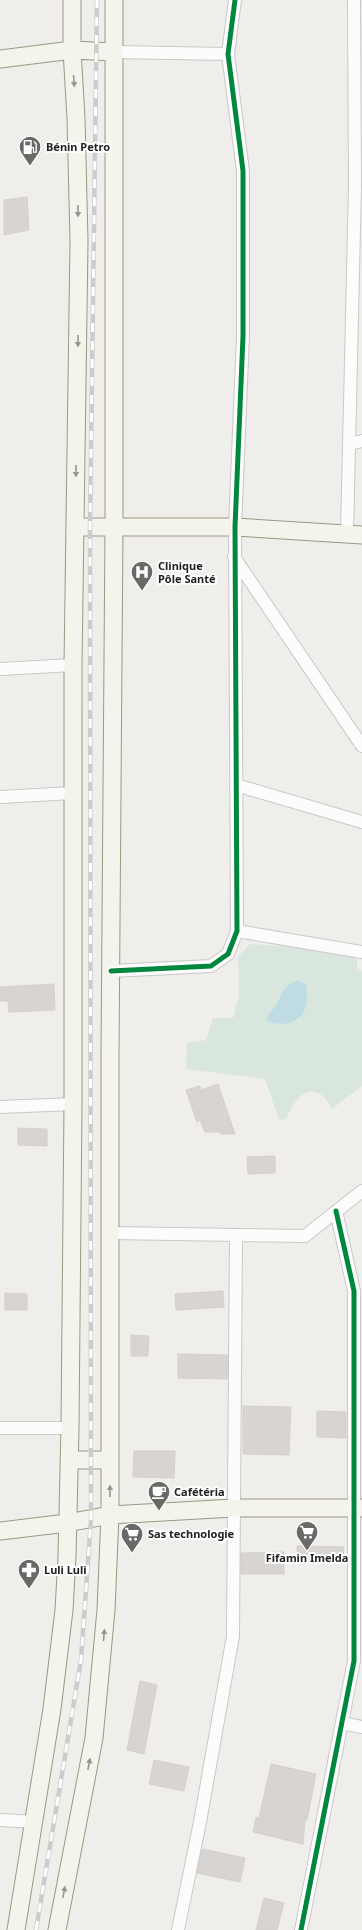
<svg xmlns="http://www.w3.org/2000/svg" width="362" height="1930" font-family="'Noto Sans',sans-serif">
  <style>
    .wetland { fill: #d9e6de }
    .water { fill: #bfdbe3 }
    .building { fill: #d7d4d2; stroke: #d3d0cc }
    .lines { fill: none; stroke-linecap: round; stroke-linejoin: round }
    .street-casing { stroke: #c9c8c7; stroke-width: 14 }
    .secondary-casing { stroke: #999a82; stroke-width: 19 }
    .street { stroke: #fdfcfc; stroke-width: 12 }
    .secondary { stroke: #f4f4ed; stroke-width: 17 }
    .rail-casing { stroke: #ccc; stroke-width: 4.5 }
    .rail { stroke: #fff; stroke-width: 3; stroke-dasharray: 9; stroke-linecap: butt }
    .cycleway-casing { stroke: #fff; stroke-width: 8 }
    .cycleway { stroke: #00873e; stroke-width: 5 }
    .oneway { fill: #969692 }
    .labels { text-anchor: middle; stroke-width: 4; stroke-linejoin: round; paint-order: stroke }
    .poi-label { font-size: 11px; font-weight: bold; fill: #222; stroke: #fff; text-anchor: start }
  </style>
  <rect width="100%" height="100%" fill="#f0eeeb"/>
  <!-- wetland -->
  <path class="wetland" d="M250,944L315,948L357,957V968L362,971V1086L332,1109C327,1096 313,1085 300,1097C293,1103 290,1111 286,1119L279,1120L265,1079L186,1069L187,1043L206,1040L213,1018H233L239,996L238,957Z"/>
  <!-- water -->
  <path class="water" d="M298,980L306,984C312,1014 295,1031 266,1021C267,1015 270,1013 274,1008C284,995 279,988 298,980Z"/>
  <!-- building -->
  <path class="building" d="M27,197L29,230L4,235V200Z
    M54,984L55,1010L9,1012L8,1001H0V987Z
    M218,1084L235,1134H221L220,1132H205L200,1120L197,1122L186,1090L200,1086L201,1090Z
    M18,1128L47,1129V1146L18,1145Z
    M275,1156V1173L248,1174L247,1157Z
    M223,1291L224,1307L176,1310L175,1294Z
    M5,1293L27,1294V1310H5Z
    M131,1335L149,1336L148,1356H131Z
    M178,1354L228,1355L227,1379L178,1378Z
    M243,1406L291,1407L289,1455L243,1454Z
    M317,1411L346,1412V1438L317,1437Z
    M134,1451H175L174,1478L133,1477Z
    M297,1546L344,1547L343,1562L297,1561Z
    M284,1552V1574H241V1553Z
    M140,1681L157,1685L144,1754L127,1750Z
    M154,1760L189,1767L184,1791L149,1784Z
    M271,1764L316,1774L307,1820H305L303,1844L253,1832L256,1817L259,1818Z
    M202,1849L245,1858L240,1882L197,1873Z
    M264,1898L284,1903L277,1930H256Z"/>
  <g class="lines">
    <!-- street casing -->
    <g class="street-casing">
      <path id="street" d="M114,52L228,54
        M349,444L362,441
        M347,534L355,186L354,0
        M234,557L362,746
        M0,669L73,665
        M236,785L362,822
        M0,797L73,793
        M237,931L362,952
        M111,971L211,966L228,954L237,931L235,527L243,336V171L228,54L235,0
        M0,1107L73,1104
        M110,1233L305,1236L362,1191
        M0,1428H70
        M342,1723L362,1727
        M0,1820L35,1822
        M178,1930L200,1822L233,1636L236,1235
        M301,1930L354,1661V1291L336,1211"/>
    </g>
    <!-- secondary casing -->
    <g class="secondary-casing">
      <path id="secondary" d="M0,59L72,50L114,52
        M75,527H235L362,535
        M69,1460H110
        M0,1531L67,1523L110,1515L234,1508H362
        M16,1930L52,1709L64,1610L67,1556L70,1428L73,1104V665L79,241L76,118L72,50V0
        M57,1930L94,1738L106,1610L110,1515V1056L114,526V0"/>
    </g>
    <!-- street -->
    <use href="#street" class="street"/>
    <!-- secondary -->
    <use href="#secondary" class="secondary"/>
    <!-- rail casing -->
    <g class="rail-casing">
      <path id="rail" d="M36,1930L81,1660L91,1519L90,527L97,0"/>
    </g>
    <!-- rail -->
    <use href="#rail" class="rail"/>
    <!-- cycleway casing -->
    <g class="cycleway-casing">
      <path id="cycleway" d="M111,971L211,966L228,954L237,931L235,527L243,336V171L228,54L235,0
        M301,1930L354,1661V1291L336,1211"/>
    </g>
    <!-- cycleway -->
    <use href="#cycleway" class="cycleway"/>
  </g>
  <!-- one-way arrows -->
  <defs><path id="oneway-solid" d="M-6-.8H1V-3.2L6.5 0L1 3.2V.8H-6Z"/></defs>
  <g class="oneway">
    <use href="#oneway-solid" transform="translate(74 81) rotate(86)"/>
    <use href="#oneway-solid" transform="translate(78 211) rotate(89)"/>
    <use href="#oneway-solid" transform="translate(78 341) rotate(91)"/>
    <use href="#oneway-solid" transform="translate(76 471) rotate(91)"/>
    <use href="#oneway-solid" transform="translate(110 1491) rotate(-90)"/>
    <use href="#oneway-solid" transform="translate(104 1635) rotate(-85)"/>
    <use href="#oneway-solid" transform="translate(89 1764) rotate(-79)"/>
    <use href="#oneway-solid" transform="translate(64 1892) rotate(-79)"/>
  </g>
  <!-- icons -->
  <defs>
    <g id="fuel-pin" transform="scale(1.15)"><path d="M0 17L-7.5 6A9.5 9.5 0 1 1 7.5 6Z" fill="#6a6968" stroke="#fff"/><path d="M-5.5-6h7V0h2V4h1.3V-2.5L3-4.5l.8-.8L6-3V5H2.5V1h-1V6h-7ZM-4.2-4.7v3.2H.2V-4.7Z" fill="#fff"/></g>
    <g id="hospital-pin" transform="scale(1.15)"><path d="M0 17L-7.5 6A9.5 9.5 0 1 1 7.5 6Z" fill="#6a6968" stroke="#fff"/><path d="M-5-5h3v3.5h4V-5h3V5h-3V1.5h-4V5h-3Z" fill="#fff"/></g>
    <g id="cafe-pin" transform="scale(1.15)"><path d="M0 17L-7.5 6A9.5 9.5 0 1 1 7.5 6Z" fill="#6a6968" stroke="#fff"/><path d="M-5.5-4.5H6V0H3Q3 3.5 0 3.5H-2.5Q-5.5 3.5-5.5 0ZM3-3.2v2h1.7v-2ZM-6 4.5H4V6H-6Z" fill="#fff"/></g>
    <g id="supermarket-pin" transform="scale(1.15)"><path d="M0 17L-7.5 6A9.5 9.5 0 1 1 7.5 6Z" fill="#6a6968" stroke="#fff"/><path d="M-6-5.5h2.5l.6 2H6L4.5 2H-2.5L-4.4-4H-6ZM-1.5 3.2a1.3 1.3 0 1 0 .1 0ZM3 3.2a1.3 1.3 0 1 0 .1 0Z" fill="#fff"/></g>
    <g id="pharmacy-pin" transform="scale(1.15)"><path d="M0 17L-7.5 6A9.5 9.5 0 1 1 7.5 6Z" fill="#6a6968" stroke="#fff"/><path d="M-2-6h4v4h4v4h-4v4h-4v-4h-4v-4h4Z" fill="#fff"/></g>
  </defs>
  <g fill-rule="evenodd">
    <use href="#fuel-pin" x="30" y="147"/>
    <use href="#hospital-pin" x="142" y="572"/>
    <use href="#cafe-pin" x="159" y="1492"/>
    <use href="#supermarket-pin" x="307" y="1532"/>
    <use href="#supermarket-pin" x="132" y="1534"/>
    <use href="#pharmacy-pin" x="29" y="1570"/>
  </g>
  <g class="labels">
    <!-- poi labels -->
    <g class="poi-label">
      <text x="46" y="151">Bénin Petro</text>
      <text x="158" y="570">Clinique<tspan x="158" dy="13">Pôle Santé</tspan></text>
      <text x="174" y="1496">Cafétéria</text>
      <text x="148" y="1538">Sas technologie</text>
      <text x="307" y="1562" text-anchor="middle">Fifamin Imelda</text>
      <text x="44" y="1574">Luli Luli</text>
    </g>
  </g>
</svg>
